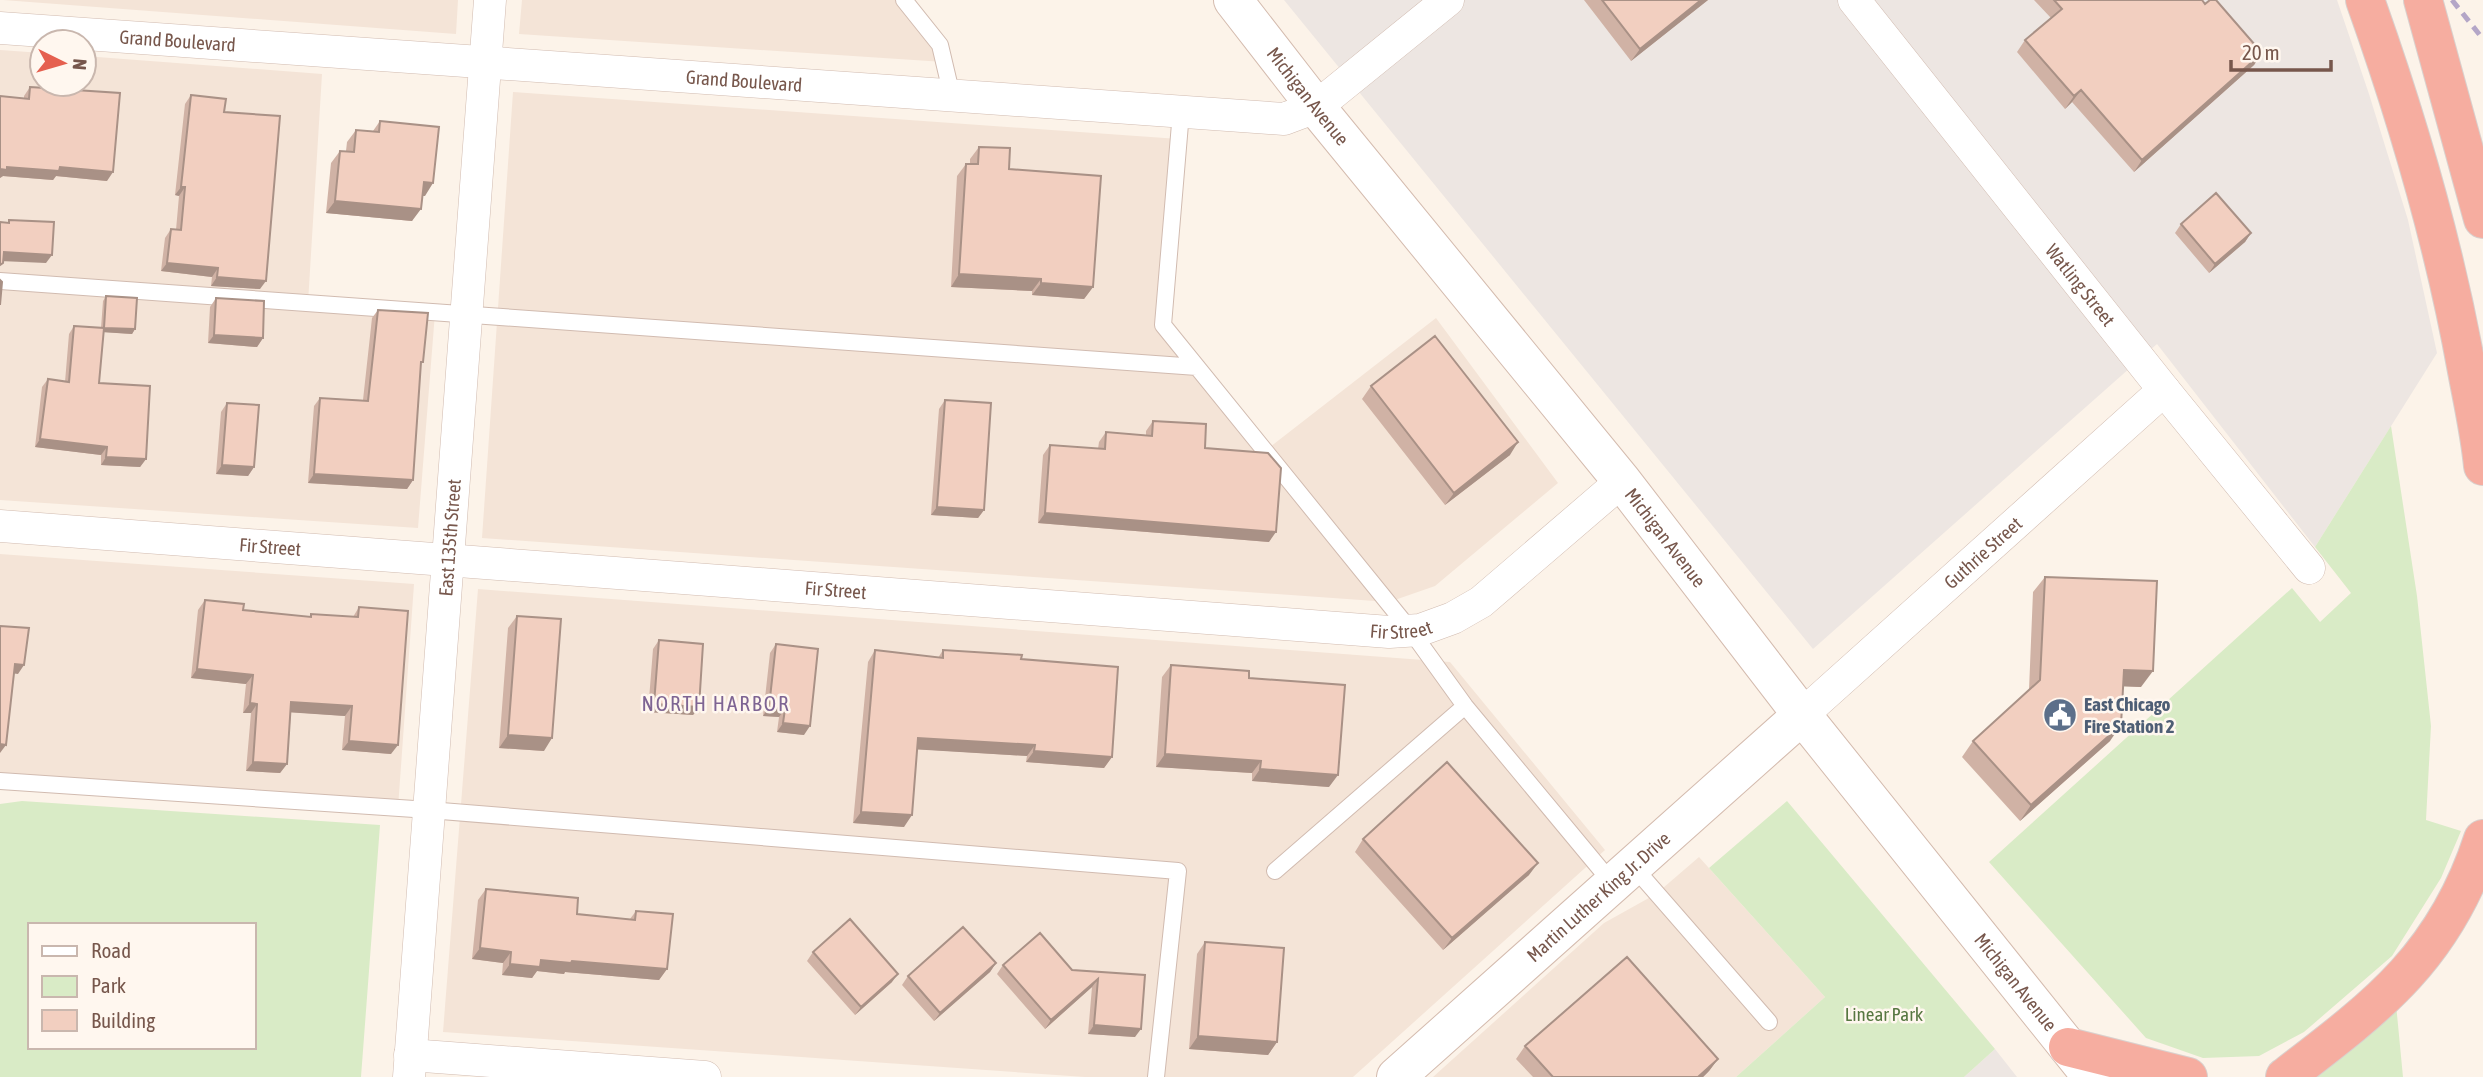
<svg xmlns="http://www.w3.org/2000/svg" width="2483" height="1077" font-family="'Asap Condensed',sans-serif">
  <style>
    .residential { fill: #f4e4d7 }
    .industrial { fill: #ede6e2 }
    .green { fill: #d9ebc6; fill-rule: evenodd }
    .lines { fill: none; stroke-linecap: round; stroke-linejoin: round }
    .lane-casing { stroke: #d1bbb0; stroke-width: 18 }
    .street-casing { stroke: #d1bbb0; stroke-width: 33 }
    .secondary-casing { stroke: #d4bbae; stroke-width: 40 }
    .highway-casing { stroke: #d9d0cd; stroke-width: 40 }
    .lane { stroke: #fff; stroke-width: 16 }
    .street { stroke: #fff; stroke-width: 32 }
    .secondary { stroke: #fff; stroke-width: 38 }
    .highway { stroke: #f6ada0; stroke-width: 38 }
    .rail { stroke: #b4a6c7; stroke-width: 5; stroke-dasharray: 10 7; stroke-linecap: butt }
    .wall { fill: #d0b2a5 }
    .shaded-wall { fill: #a99186 }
    .building { fill: #f2cfc0; stroke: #a99186; stroke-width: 2 }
    .labels { text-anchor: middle; stroke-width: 5; stroke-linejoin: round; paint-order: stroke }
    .street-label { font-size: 19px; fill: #77574c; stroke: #fff7ef }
    .service-label { font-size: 19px; font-weight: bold; fill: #4e5e75; stroke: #fff7ef; text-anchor: start }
    .park-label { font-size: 19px; fill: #577741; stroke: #fff7ef }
    .neighbourhood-label { font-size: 21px; letter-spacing: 2px; fill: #7e6493; stroke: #fff7ef }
  </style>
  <rect width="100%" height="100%" fill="#fcf3e9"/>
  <!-- residential -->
  <path class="residential" d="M3,0H458L456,34Z
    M522,0H904L944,62L519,34Z
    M0,50L42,53V84H84V56L322,74L308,303L435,313L418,528L0,500Z
    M513,92L1179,139L1163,325L1265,451L1436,318L1558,483L1435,586L1389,602L482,538Z
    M0,554L414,584L398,808L0,781Z
    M478,589L1450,662L1605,850L1353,1077H1085L443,1032Z
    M1699,857L1825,997L1736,1077H1433L1604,923L1656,894Z"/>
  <!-- industrial -->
  <path class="industrial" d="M1284,0H2337L2369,94L2408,220L2437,353L2315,547L2157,344L1813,649Z
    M1995,1049L2017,1077H1964Z"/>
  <!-- green -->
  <path class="green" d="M2391,426L2417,596L2431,726L2426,820L2461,831L2441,878L2392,956L2304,1032L2259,1056L2203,1058L2146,1038L1989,862L2292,588L2320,622L2351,593L2315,547Z
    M22,801L380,825L361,1077H0V804ZM30,925H254V1047H30Z
    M1787,801L1995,1049L1964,1077H1736L1825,997L1709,868Z
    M2396,1004L2403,1077H2305Z"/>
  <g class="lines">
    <!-- lane casing -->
    <g class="lane-casing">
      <path id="lane" d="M904,0L940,45L952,96
        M1181,112L1163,325L1411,631L1465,706L1612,883
        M0,281L1197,367
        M0,781L429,810L1178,871L1156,1077
        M1632,865L1769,1022
        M1275,871L1465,706"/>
    </g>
    <!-- street casing -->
    <g class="street-casing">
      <g id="street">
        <path id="s1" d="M1854,0L2164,390L2309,568"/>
        <path id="s2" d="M0,28L1284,119L1316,107L1448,0"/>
        <path id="s3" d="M0,526L1389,632L1420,630L1453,618L1481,602L1622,481"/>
        <path id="s4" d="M1802,715L2164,390"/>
        <path d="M410,1055L705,1077"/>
        <path id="s5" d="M409,1077L490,0"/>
      </g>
    </g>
    <!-- secondary casing -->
    <g class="secondary-casing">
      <g id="secondary">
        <path id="s6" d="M1233,0L1316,107L1622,481L1802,715L2092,1077"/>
        <path id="s7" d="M1396,1077L1802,715"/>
      </g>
    </g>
    <!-- highway casing -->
    <g class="highway-casing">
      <path id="highway" d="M2365,0C2409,123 2444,243 2467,371C2473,403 2480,434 2483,466
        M2423,0L2483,219
        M2068,1047L2188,1077
        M2285,1077C2378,1006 2445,956 2483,839"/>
    </g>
    <!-- lane -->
    <use href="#lane" class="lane"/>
    <!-- street -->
    <use href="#street" class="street"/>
    <!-- secondary -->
    <use href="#secondary" class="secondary"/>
    <!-- highway -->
    <use href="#highway" class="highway"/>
    <!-- rail -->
    <path class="rail" d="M2452,0L2483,39"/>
  </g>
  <!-- wall -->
  <path class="wall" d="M1584,0H1708L1631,61Z
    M2034,0H2202L2262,53L2254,65L2134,172L2072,102L2065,109L2017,52L2025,40L2051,18Z
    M30,87L107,181L56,176L53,180L3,176L0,178V96L24,98V96Z
    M191,95L224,112L260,289L211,286L212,277L161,271L165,238L171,229L176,230L179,196L175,195L185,104Z
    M380,121L425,196H422L412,221L326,213L331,163L340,151H346L347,142L356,130L373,131Z
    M979,147L1009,169L1093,287L1084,299L1032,295V291L951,287L957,176L966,164H970V159Z
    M2181,224L2251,233L2245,242L2209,273L2175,233Z
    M106,296L135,329L132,334L104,332L99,383L146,459L140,467L101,465V455L35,447L42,387L48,379L65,382L69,334L74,326L101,328L103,301Z
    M216,298L263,338L257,347L208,343L210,307Z
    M378,310L421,365L413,480L407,489L308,483L314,406L320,398L363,400L372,318Z
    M1371,386L1510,455L1445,505L1362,399Z
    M945,400L984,510L978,518L931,515L939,409Z
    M227,403L254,467L248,476L216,474L221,412Z
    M1153,421L1205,448L1269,542L1038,523L1043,455L1050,445L1098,449L1099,442L1106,432L1146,435V431Z
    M2045,577L2141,687L2123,686L2110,741L2020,821L1962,757L1973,741L2029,690L2033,592Z
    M205,600L243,610L309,617L311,614L353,617L359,607L391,754L342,750L345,716L291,712L287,764L280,773L246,771L251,713H243L246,684L191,678L198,610Z
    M517,616L544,751L499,748L508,628Z
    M659,640L699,707L693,715L648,712L653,649Z
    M776,644L804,735L777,732L779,717L763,716L770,653Z
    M875,650L938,658L943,650L1021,659L1112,757L1104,768L1026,762L1027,756L917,749L904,827L853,823L868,662Z
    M1171,665L1249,678L1329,787L1252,781V773L1156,767L1162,677Z
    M1363,839L1529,875L1443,950L1355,852Z
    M486,889L577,914L630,919L636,911L667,969L659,980L565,972L564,974L537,971L532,978L502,975L503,963L472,959L478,900Z
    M1205,942L1277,1042L1268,1055L1189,1049L1197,954Z
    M813,952L892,982L855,1015L807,961Z
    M996,963L990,972L934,1021L902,985L908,976Z
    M1003,965L1145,975L1135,1037L1088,1034L1092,987L1045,1029L997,974Z
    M1525,1046L1718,1059L1709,1071L1703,1077H1533L1516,1059Z"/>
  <!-- shaded-wall -->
  <path class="shaded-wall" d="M1701,0H1708L1631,61L1640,49Z
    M2262,53L2254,65L2134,172L2142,160Z
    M2081,90L2072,102L2065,109L2074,96Z
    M7,167H60L113,172L107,181L56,176L53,180L3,176L0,178V169Z
    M424,182L433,183L425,196L415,195Z
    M181,187H185L179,196L175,195Z
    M335,201L421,209L412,221L326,213Z
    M2251,233L2245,242L2209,273L2215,264Z
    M4,252L52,255L46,263L0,261Z
    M167,263L218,268L212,277L161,271Z
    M959,274L1041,279L1032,291L951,287Z
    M217,277L266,281L260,289L211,286Z
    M1041,283L1093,287L1084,299L1032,295Z
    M104,328L135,329L132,334L101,332Z
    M214,335L263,338L257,347L208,343Z
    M40,439L107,447L101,455L35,447Z
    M1518,442L1510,455L1445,505L1454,493Z
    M106,457L146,459L140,467L101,465Z
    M222,465L254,467L248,476L216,474Z
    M314,474L413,480L407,489L308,483Z
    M937,507L984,510L978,518L931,515Z
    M1045,513L1276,532L1269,542L1038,523Z
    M15,664L24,665L18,674L10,673Z
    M197,669L253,675L246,684L191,678Z
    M2124,670L2153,671L2141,687L2113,686Z
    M291,702L352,706L345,716L285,712Z
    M250,703L257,704L251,713H243Z
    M654,704L699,707L693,715L648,712Z
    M769,707L785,709L779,717L763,716Z
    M783,723L810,726L804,735L777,732Z
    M2121,725L2110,741L2020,821L2031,805Z
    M508,735L552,738L544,751L499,748Z
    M918,738L1035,745L1027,756L910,749Z
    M349,741L398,745L391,754L342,750Z
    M0,744L6,745L0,753Z
    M1034,751L1112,757L1104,768L1026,762Z
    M1165,754L1261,761L1252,773L1156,767Z
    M253,762L287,764L280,773L246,771Z
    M1260,769L1338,775L1329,787L1252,781Z
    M861,812L912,815L904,827L853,823Z
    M1538,863L1529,875L1443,950L1452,938Z
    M480,948L511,952L503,963L472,959Z
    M541,960L572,961L667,969L659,980L565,972L564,974L537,971L532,978L502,975L510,964Z
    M996,963L990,972L934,1021L940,1013Z
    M898,974L892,982L855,1015L861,1007Z
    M1098,979L1092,987L1045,1029L1051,1020Z
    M1094,1025L1141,1029L1135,1037L1088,1034Z
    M1198,1036L1277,1042L1268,1055L1189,1049Z
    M1718,1059L1709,1071L1703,1077H1698Z"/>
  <!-- building -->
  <path class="building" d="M1602,0H1701L1640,49Z
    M2054,0H2202L2205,4L2210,0H2216L2262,53L2142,160L2081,90L2074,96L2025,40L2062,9Z
    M30,87L120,93L113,172L60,167L59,171L7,167V170L0,169V96L29,99Z
    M191,95L226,99L224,112L280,116L266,281L217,277L218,268L167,263L171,229L181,230L185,187H181Z
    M380,121L439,127L433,183L424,182L421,209L335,201L340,151L354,152L356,130L379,132Z
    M979,147L1010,148L1009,169L1101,176L1093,287L1041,283V279L959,274L966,164H978Z
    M2216,193L2251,233L2215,264L2181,224Z
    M9,220L54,222L52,255L4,252L3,263L0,265V222L9,223Z
    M0,280L2,282L0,305Z
    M106,296L137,298L135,329L104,328Z
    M216,298L264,301L263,338L214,335Z
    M378,310L428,313L423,362H421L413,480L314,474L320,398L368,401Z
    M74,326L104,328L99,383L150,386L146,459L106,457L107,447L40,439L48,379L69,382Z
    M1435,336L1518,442L1454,493L1371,386Z
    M945,400L991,403L984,510L937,507Z
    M227,403L259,405L254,467L222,465Z
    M1153,421L1206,424L1205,448L1268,453L1281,468L1276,532L1045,513L1050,445L1105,449L1106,432L1152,436Z
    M2045,577L2157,581L2153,671L2124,670L2121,725L2031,805L1973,741L2040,680Z
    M205,600L244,604L243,610L311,617V614L358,617L359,607L408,611L398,745L349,741L352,706L291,702L287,764L253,762L257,704L250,703L253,675L197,669Z
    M517,616L561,619L552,738L508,735Z
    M0,626L29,628L24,665L15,664L6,745L0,744Z
    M659,640L703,644L699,707L654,704Z
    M776,644L818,649L810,726L783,723L785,709L769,707Z
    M875,650L943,658V650L1022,655L1021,659L1118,667L1112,757L1034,751L1035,745L918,738L912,815L861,812Z
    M1171,665L1249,671V678L1345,685L1338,775L1260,769L1261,761L1165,754Z
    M1447,762L1538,863L1452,938L1363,839Z
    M486,889L578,898L577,914L635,920L636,911L673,914L667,969L572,961L571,963L541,960L540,967L510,964L511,952L480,948Z
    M850,919L898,974L861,1007L813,952Z
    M963,927L996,963L940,1013L908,976Z
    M1040,933L1072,970L1145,975L1141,1029L1094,1025L1098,979L1051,1020L1003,965Z
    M1205,942L1284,948L1277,1042L1198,1036Z
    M1627,957L1718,1059L1698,1077H1553L1525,1046Z"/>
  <!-- icons -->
  <defs>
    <g id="civic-disc" transform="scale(1.75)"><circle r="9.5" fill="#5c6f8a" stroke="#fff7ef"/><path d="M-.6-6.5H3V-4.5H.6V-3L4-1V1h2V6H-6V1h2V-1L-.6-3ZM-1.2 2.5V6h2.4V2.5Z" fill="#fff"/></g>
  </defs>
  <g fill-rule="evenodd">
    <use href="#civic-disc" x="2060" y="715"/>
  </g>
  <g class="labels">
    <!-- street labels -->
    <g class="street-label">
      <text dy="7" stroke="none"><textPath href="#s2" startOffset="178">Grand Boulevard</textPath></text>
      <text dy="7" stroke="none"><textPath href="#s2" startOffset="746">Grand Boulevard</textPath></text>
      <text dy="7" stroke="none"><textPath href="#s6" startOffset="122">Michigan Avenue</textPath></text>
      <text dy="7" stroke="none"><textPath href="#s1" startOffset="364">Watling Street</textPath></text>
      <text dy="7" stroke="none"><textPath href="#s6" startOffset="690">Michigan Avenue</textPath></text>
      <text dy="7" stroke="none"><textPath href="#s5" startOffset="541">East 135th Street</textPath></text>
      <text dy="7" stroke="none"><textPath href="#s3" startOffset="271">Fir Street</textPath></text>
      <text dy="7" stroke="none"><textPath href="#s4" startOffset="243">Guthrie Street</textPath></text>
      <text dy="7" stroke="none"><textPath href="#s3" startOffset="838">Fir Street</textPath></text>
      <text dy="7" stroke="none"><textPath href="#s3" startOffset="1405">Fir Street</textPath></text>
      <text dy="7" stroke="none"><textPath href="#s7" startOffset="271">Martin Luther King Jr. Drive</textPath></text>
      <text dy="7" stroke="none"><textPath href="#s6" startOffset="1256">Michigan Avenue</textPath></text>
    </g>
    <!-- service labels -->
    <g class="service-label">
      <text x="2084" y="711">East Chicago<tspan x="2084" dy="22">Fire Station 2</tspan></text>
    </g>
    <!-- park labels -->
    <g class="park-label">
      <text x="1884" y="1021">Linear Park</text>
    </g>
    <!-- neighbourhood labels -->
    <g class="neighbourhood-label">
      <text x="716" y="711">NORTH HARBOR</text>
    </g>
  </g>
  <!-- legend -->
  <rect x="28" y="923" width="228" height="126" fill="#fff7ef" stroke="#c9b7ae" stroke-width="2"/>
  <rect x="42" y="946" width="35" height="10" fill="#ffffff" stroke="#c9b7ae" stroke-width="2"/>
  <text x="91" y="958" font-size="21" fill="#77574c">Road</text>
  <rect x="42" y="976" width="35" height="21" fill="#d9ebc6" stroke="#c9b7ae" stroke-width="2"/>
  <text x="91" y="993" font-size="21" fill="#77574c">Park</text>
  <rect x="42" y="1010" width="35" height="21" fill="#f2cfc0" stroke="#c9b7ae" stroke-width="2"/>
  <text x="91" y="1028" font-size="21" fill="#77574c">Building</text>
  <!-- north arrow -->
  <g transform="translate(63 63) rotate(95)"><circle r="33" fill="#fff7ef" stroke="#c9b7ae" stroke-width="2"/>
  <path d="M0-5L12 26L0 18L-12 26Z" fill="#e5604f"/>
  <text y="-10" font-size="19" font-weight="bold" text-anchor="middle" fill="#77574c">N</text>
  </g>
  <!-- scale -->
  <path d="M2231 60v10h100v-10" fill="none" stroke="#77574c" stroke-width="3.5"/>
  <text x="2242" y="60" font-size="21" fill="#77574c" stroke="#fff7ef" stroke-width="5" paint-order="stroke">20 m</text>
</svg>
